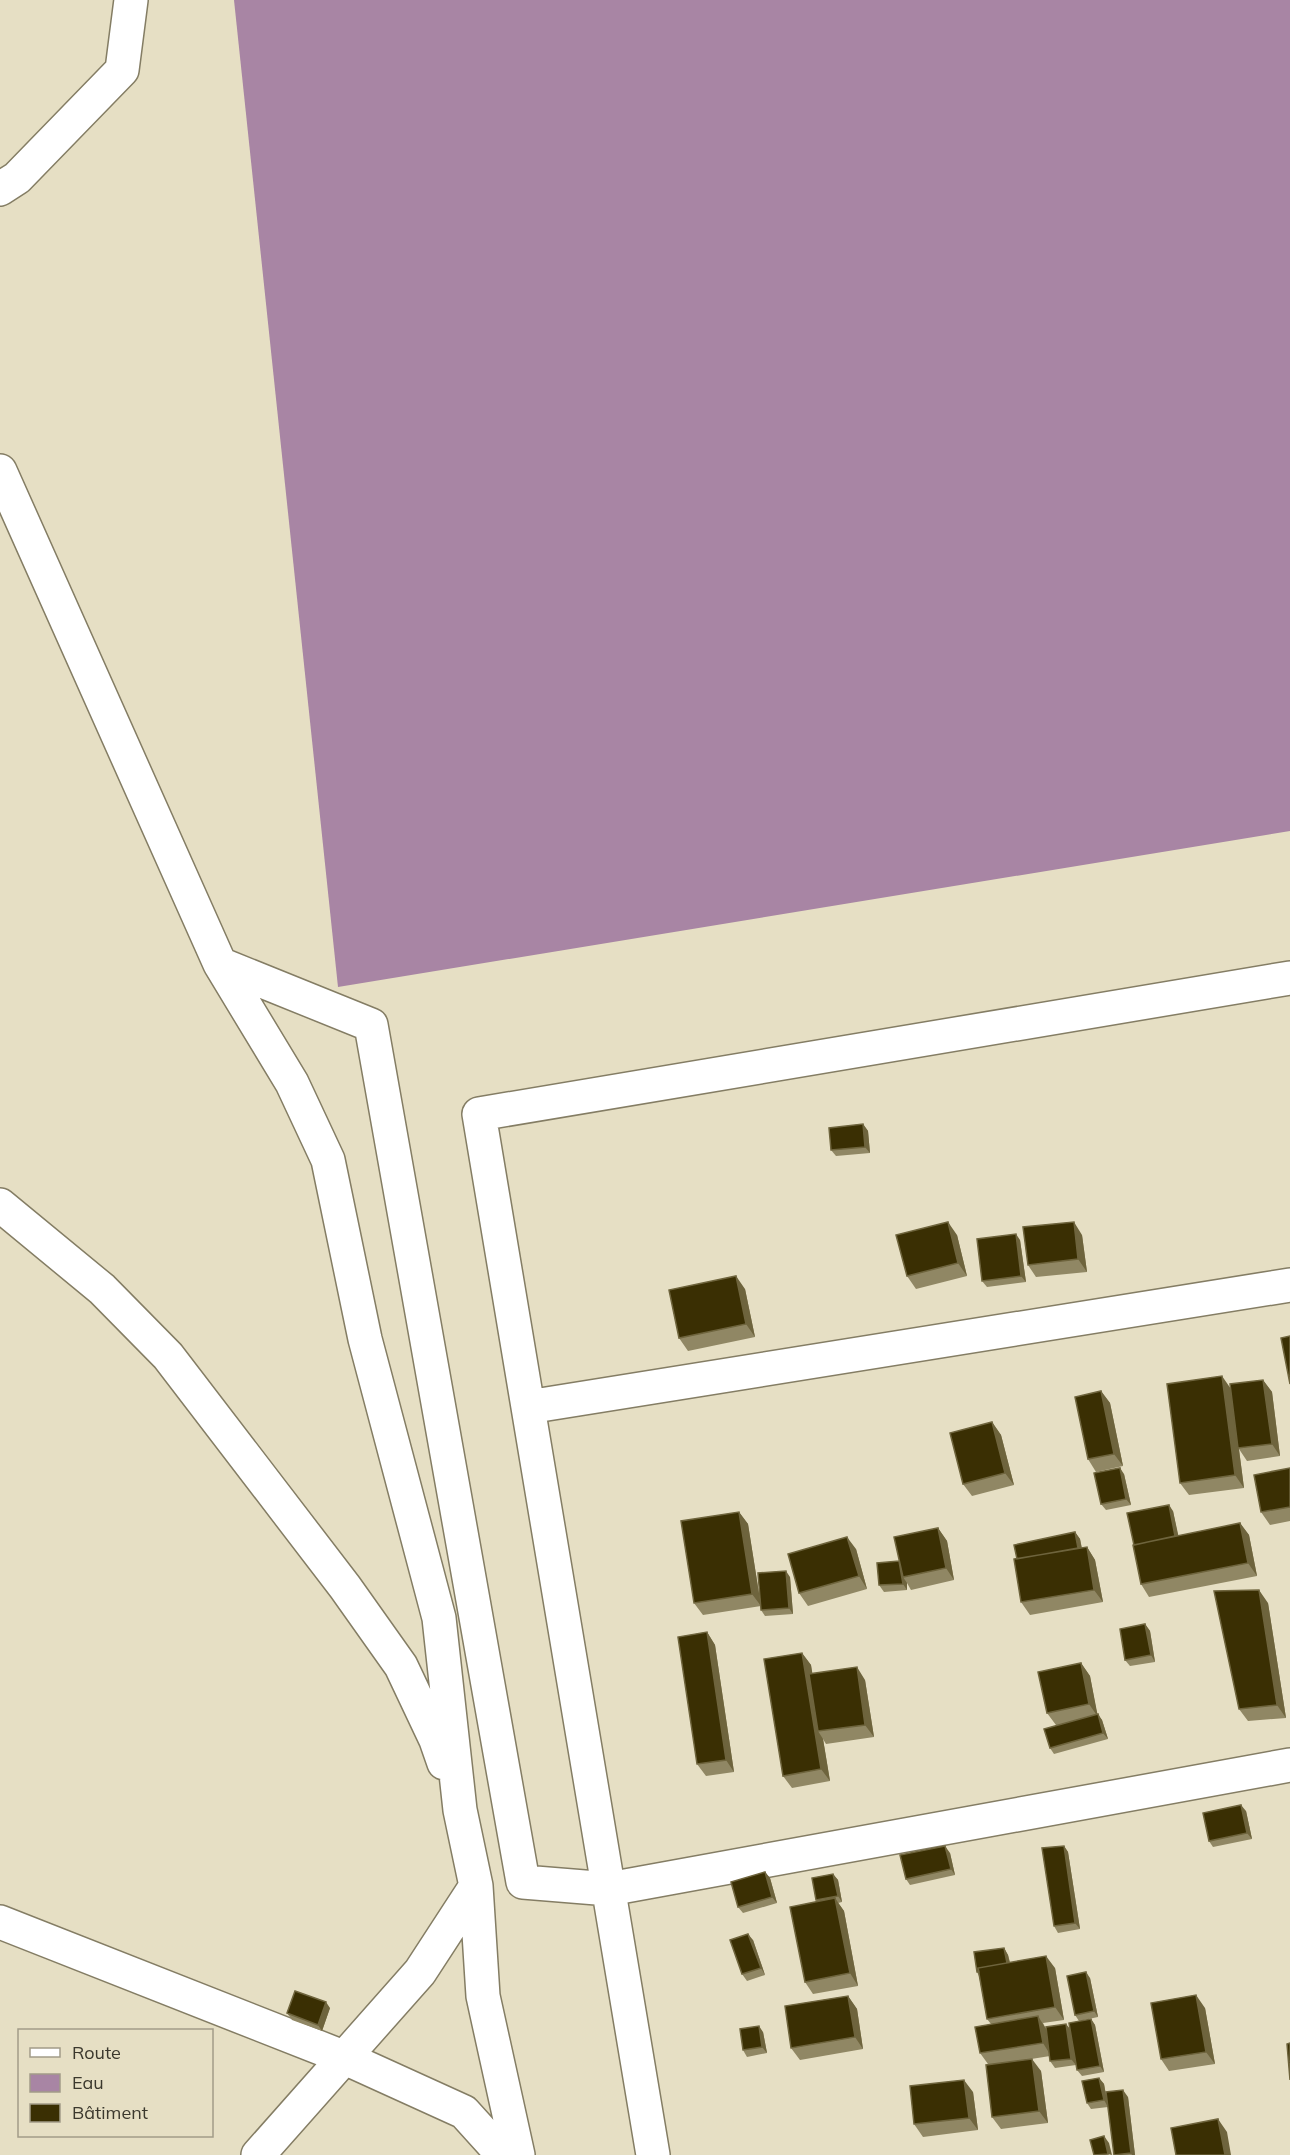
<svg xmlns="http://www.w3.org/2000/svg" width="1290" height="2155" font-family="Mulish,sans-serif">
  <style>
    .water { fill: #a885a4 }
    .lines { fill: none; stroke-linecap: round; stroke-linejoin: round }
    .minor-casing { stroke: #847d64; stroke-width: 36 }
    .minor { stroke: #fff; stroke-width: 33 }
    .wall { fill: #908764 }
    .shaded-wall { fill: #6e643d }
    .building { fill: #3a2f03; stroke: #6e643d; stroke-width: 1.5 }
  </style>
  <rect width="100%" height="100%" fill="#e6dfc4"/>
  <!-- water -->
  <path class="water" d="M234,0H1290V831L338,987Z"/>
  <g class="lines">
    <!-- minor casing -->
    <g class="minor-casing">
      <path id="minor" d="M0,189L17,178L122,70L131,0
        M0,471L220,964L371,1025L523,1882L609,1889L1290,1765
        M220,964L292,1083L328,1160L365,1339L439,1618L460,1810L476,1886L483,1996L518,2155
        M0,1205L102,1289L168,1356L345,1587L401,1666L436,1740L444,1763
        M528,1407L1290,1285
        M0,1922L343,2057L464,2112L503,2155
        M258,2155L420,1972L476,1886
        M653,2155L479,1114L1290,978"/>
    </g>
    <!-- minor -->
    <use href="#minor" class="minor"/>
  </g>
  <!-- wall -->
  <path class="wall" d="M863,1124L868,1131L870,1153L836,1156L831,1150Z
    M957,1235L967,1276L916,1289L907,1276Z
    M1082,1235L1087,1272L1036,1277L1028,1265Z
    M1020,1240L1026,1282L987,1287L982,1281Z
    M745,1289L755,1337L688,1351L679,1338Z
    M1263,1380L1272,1392L1280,1456L1247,1461L1239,1449L1244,1488L1189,1495L1180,1483L1230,1388Z
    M1101,1391L1110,1403L1123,1466L1096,1472L1088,1459Z
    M992,1422L1001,1435L1014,1485L972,1496L963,1484Z
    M1290,1468V1521L1270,1525L1261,1512Z
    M1124,1474L1131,1505L1106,1510L1101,1504Z
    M1173,1511L1178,1536L1240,1523L1249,1535L1257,1576L1149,1597L1141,1584L1134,1545Z
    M739,1512L748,1524L761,1606L703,1615L694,1603Z
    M938,1528L947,1541L954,1580L911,1590L907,1583V1590L884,1592L879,1585L899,1561Z
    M1075,1532L1080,1539L1082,1548L1087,1547L1095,1560L1103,1602L1030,1615L1021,1602L1017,1559Z
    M856,1549L867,1589L808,1606L799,1593Z
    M790,1577L793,1614L765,1616L761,1610Z
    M1268,1603L1286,1718L1248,1721L1239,1709Z
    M1145,1624L1150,1631L1155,1662L1130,1666L1125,1660Z
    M707,1632L715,1645L734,1772L706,1776L697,1764Z
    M802,1653L811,1665L812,1674L865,1680L874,1737L826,1744L823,1739L830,1781L792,1788L783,1776Z
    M1081,1663L1090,1676L1097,1714L1102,1720L1108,1739L1054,1754L1050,1748L1056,1725L1047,1713Z
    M1246,1811L1252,1839L1213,1847L1209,1841Z
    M1064,1846L1068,1852L1080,1929L1058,1933L1054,1926Z
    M950,1853L955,1875L910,1885L906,1879Z
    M765,1872L770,1878L777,1903L743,1913L738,1907Z
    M833,1874L838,1880L842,1902L838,1903L844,1911L858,1986L813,1994L805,1982L817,1902L816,1900Z
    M753,1940L765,1975L747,1981L742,1974Z
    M1004,1948L1008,1955L1010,1962L1055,1968L1064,2020L1043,2023L1046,2029L1070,2030L1091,2019L1095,2025L1104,2072L1082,2076L1077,2070L1072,2043L1076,2065L1055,2068L1050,2061V2056L1025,2060L1041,2071L1048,2123L1001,2129L992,2117L988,2064L980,2053L991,2024L987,2019L979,1976L977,1972Z
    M1090,1978L1098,2017L1079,2021L1075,2015Z
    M848,1996L857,2009L863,2049L800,2060L791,2048Z
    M330,2008L322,2031L292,2020L287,2013Z
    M1205,2008L1215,2064L1169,2071L1161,2059Z
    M763,2032L767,2053L747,2057L743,2050Z
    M1099,2078L1104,2084L1108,2105L1128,2097L1135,2155H1114L1108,2107L1091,2109L1087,2103Z
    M973,2092L978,2130L923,2137L914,2124Z"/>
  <!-- shaded-wall -->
  <path class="shaded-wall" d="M863,1124L868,1131L870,1153L865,1147Z
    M948,1222L957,1235L967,1276L958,1263Z
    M1074,1222L1082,1235L1087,1272L1078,1259Z
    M1016,1234L1020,1240L1026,1282L1021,1276Z
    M736,1276L745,1289L755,1337L746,1324Z
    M1222,1376L1231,1389L1244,1488L1235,1475Z
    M1263,1380L1272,1392L1280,1456L1272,1444Z
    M1101,1391L1110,1403L1123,1466L1114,1454Z
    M992,1422L1001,1435L1014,1485L1005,1473Z
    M1120,1468L1124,1474L1131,1505L1126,1499Z
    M1169,1505L1173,1511L1180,1543L1175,1537Z
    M739,1512L748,1524L761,1606L752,1594Z
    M1240,1523L1249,1535L1257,1576L1248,1563Z
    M938,1528L947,1541L954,1580L946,1568Z
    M1075,1532L1080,1539L1083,1556L1079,1550Z
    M847,1537L856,1549L867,1589L859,1576Z
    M1087,1547L1095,1560L1103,1602L1094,1590Z
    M901,1561L903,1577L907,1583V1590L903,1584Z
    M786,1571L790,1577L793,1614L789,1608Z
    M1259,1590L1268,1603L1286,1718L1277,1705Z
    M1145,1624L1150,1631L1155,1662L1151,1655Z
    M707,1632L715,1645L734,1772L726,1760Z
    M802,1653L811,1665L822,1731H818L823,1739L830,1781L821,1769Z
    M1081,1663L1090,1676L1098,1717L1089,1704Z
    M857,1667L865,1680L874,1737L865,1725Z
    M1098,1714L1102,1720L1108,1739L1103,1733Z
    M1241,1805L1246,1811L1252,1839L1247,1833Z
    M945,1846L950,1853L955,1875L951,1869Z
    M1064,1846L1068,1852L1080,1929L1075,1923Z
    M765,1872L770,1878L777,1903L772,1897Z
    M833,1874L838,1880L842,1902L838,1896Z
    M835,1898L844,1911L858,1986L850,1973Z
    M748,1934L753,1940L765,1975L761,1968Z
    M1004,1948L1008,1955L1012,1974L1008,1968Z
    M1046,1956L1055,1968L1064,2020L1055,2007Z
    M1086,1972L1090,1978L1098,2017L1094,2011Z
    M1196,1995L1205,2008L1215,2064L1206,2052Z
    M848,1996L857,2009L863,2049L855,2037Z
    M326,2002L330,2008L322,2031L318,2025Z
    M1038,2016L1046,2029L1051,2056L1043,2043Z
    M1091,2019L1095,2025L1104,2072L1100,2066Z
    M1066,2024L1071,2030L1076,2065L1071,2059Z
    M759,2026L763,2032L767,2053L762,2047Z
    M1032,2059L1041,2071L1048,2123L1039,2111Z
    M1099,2078L1104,2084L1108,2107L1104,2100Z
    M964,2080L973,2092L978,2130L969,2118Z
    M1123,2090L1128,2097L1135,2155H1132L1131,2153Z
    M1218,2119L1227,2132L1231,2155H1225Z
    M1104,2136L1109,2143L1112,2155L1108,2154Z"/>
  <!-- building -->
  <path class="building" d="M863,1124L865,1147L831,1150L829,1128Z
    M948,1222L958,1263L907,1276L896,1235Z
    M1074,1222L1078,1259L1028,1265L1023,1227Z
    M1016,1234L1021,1276L982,1281L977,1239Z
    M736,1276L746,1324L679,1338L669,1290Z
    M1290,1336V1384L1281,1338Z
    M1222,1376L1235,1475L1180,1483L1167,1384Z
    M1263,1380L1272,1444L1238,1448L1230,1384Z
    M1101,1391L1114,1454L1088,1459L1075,1397Z
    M992,1422L1005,1473L963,1484L950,1433Z
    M1120,1468L1126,1499L1101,1504L1094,1473Z
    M1290,1468V1507L1261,1512L1254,1475Z
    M1169,1505L1175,1536L1134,1545L1127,1513Z
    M739,1512L752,1594L694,1603L681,1521Z
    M1240,1523L1248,1563L1141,1584L1133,1545Z
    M938,1528L946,1568L903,1577L894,1537Z
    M1075,1532L1078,1548L1017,1559L1014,1545Z
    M847,1537L859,1576L799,1593L788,1554Z
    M1087,1547L1094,1590L1021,1602L1014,1559Z
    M899,1561L903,1584L879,1585L877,1563Z
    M786,1571L789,1608L761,1610L758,1573Z
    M1259,1590L1277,1705L1239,1709L1214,1591Z
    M1145,1624L1151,1655L1125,1660L1120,1629Z
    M707,1632L726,1760L697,1764L678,1637Z
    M802,1653L821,1769L783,1776L764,1659Z
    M1081,1663L1089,1704L1047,1713L1038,1672Z
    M857,1667L865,1725L818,1731L809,1674Z
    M1098,1714L1103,1733L1050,1748L1044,1729Z
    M1241,1805L1247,1833L1209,1841L1203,1813Z
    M945,1846L951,1869L906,1879L900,1855Z
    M1064,1846L1075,1923L1054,1926L1042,1848Z
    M765,1872L772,1897L738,1907L731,1882Z
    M833,1874L838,1896L816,1900L812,1878Z
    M835,1898L850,1973L805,1982L790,1907Z
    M748,1934L761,1968L742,1974L730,1940Z
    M1004,1948L1007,1963L978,1968L979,1972H977L974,1952Z
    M1046,1956L1055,2007L987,2019L978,1968Z
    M1086,1972L1094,2011L1075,2015L1067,1976Z
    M295,1991L326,2002L318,2025L287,2013Z
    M1196,1995L1206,2052L1161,2059L1151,2003Z
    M848,1996L855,2037L791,2048L785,2006Z
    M1038,2016L1043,2043L980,2053L975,2027Z
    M1091,2019L1100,2066L1077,2070L1069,2023Z
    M1066,2024L1071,2059L1050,2061L1046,2027Z
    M759,2026L762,2047L743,2050L740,2029Z
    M1290,2043V2080L1287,2044Z
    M1032,2059L1039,2111L992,2117L986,2065Z
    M1099,2078L1104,2100L1087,2103L1082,2081Z
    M964,2080L969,2118L914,2124L910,2086Z
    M1123,2090L1131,2153L1114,2155L1106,2092Z
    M1218,2119L1225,2155H1176L1171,2128Z
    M1104,2136L1108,2154L1094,2155L1090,2140Z"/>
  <!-- legend -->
  <rect x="18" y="2029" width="195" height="108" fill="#e6dfc4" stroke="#a29c88" stroke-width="1.5"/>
  <rect x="30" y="2048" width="30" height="9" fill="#ffffff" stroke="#a29c88" stroke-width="1.5"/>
  <text x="72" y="2059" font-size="18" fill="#3b382d">Route</text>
  <rect x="30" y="2074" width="30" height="18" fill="#a885a4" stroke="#a29c88" stroke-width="1.5"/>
  <text x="72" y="2089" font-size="18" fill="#3b382d">Eau</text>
  <rect x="30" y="2104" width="30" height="18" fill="#3a2f03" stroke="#a29c88" stroke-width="1.5"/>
  <text x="72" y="2119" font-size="18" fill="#3b382d">Bâtiment</text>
</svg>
